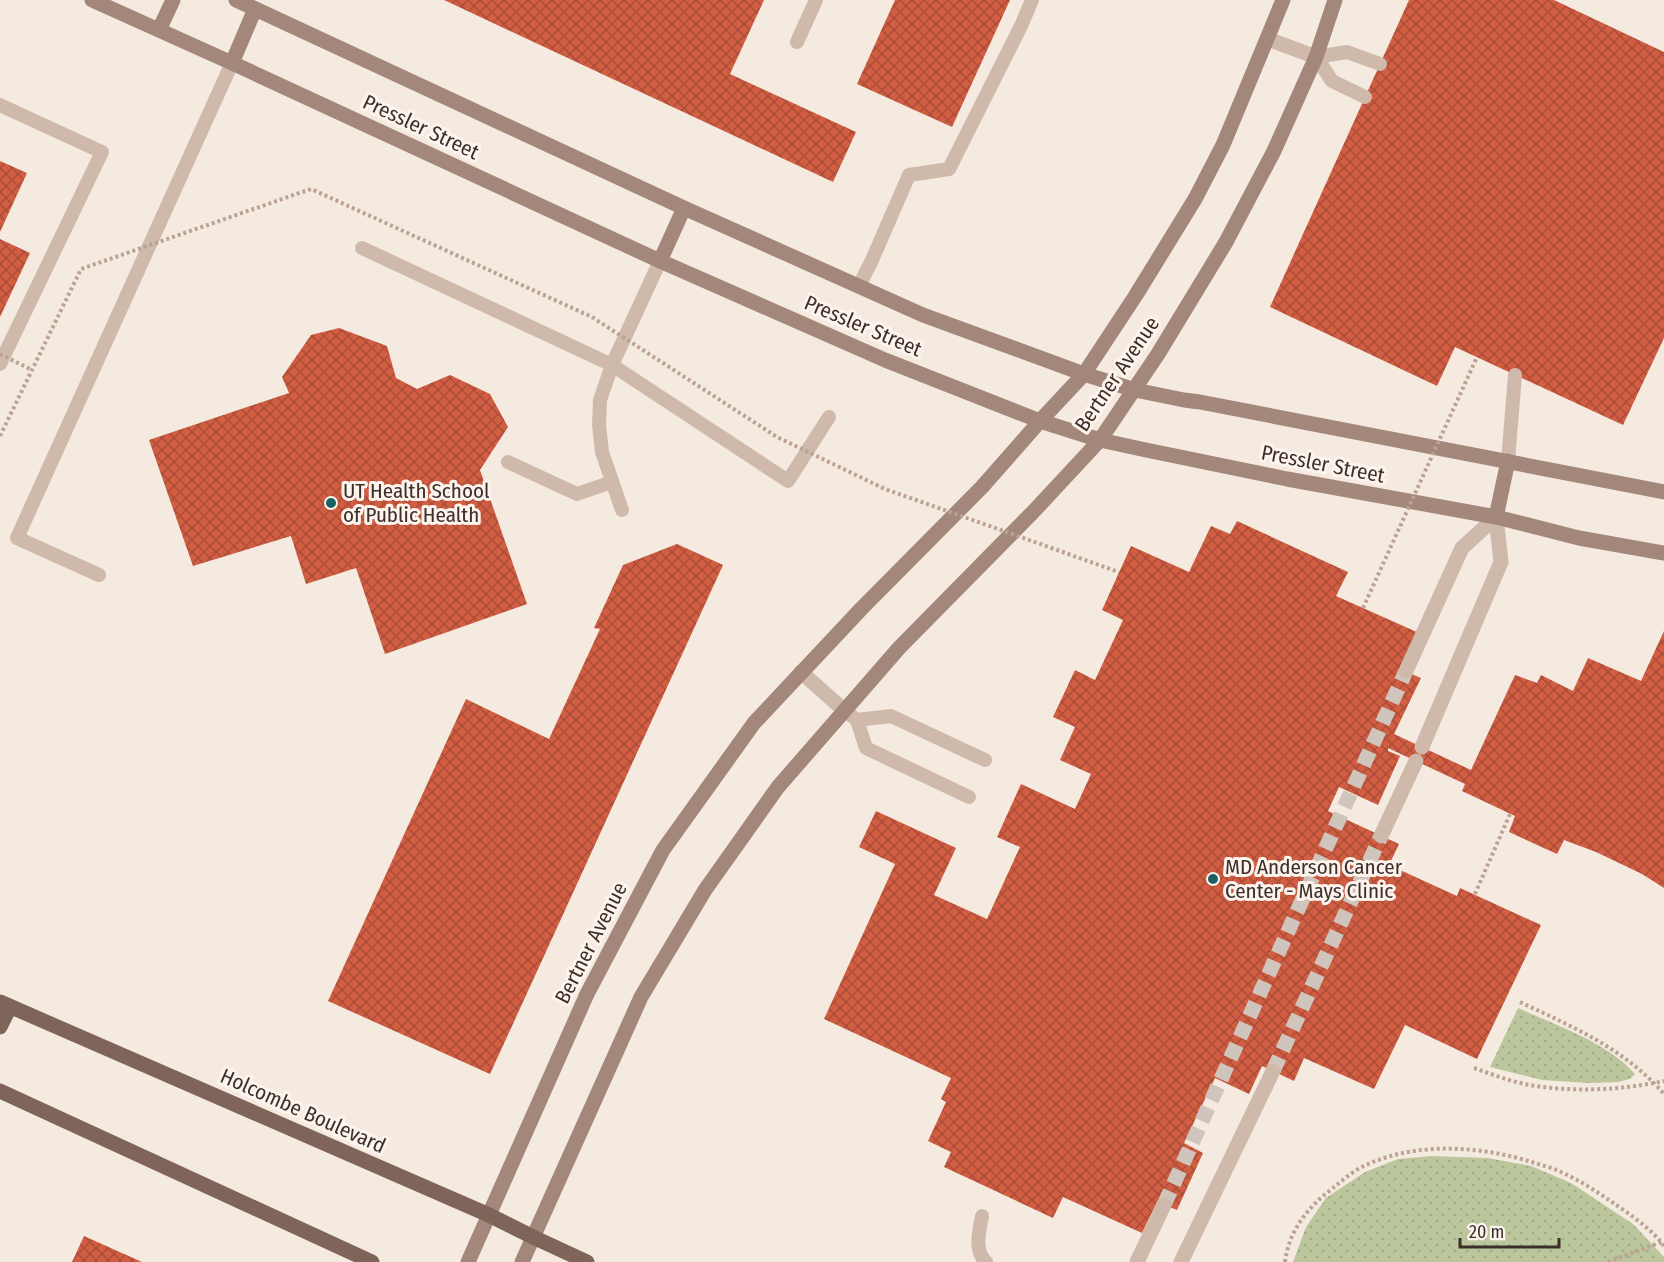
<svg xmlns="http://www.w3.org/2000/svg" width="1664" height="1262" font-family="'Fira Sans Condensed',sans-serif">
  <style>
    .grass { fill: url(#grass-dots) }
    .building { fill: url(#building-cross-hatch) }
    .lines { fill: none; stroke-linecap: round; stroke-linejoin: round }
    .street-tunnel { stroke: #d0c5bc; stroke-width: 15; stroke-dasharray: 15 8; stroke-linecap: butt }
    .path { stroke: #bba293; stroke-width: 4; stroke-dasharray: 3 3; stroke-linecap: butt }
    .lane { stroke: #cfb9aa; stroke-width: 14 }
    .street { stroke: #cfb9aa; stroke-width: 15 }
    .secondary { stroke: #a3877a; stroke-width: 15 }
    .primary { stroke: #7f645a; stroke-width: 15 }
    .path-bridge { stroke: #bba293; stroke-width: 4; stroke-dasharray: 3 3; stroke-linecap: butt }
    .poi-dot { fill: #1b6162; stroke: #fcf4ed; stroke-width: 2 }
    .labels { text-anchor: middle; stroke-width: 6; stroke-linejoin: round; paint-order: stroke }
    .street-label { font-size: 21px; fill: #3c2f2a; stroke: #fcf4ed }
    .poi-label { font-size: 21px; fill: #3c2f2a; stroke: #fcf4ed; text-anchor: start }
  </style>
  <defs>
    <pattern id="grass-dots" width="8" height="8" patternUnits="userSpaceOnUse" patternTransform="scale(1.5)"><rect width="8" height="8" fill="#bbc69d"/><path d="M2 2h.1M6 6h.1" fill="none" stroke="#a2aa87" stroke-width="1.8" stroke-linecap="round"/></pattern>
    <pattern id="building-cross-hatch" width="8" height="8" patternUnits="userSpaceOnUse" patternTransform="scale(1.5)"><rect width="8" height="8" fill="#d15d42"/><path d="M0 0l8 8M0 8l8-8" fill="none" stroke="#ab4d37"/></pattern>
  </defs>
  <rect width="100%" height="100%" fill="#f5eae0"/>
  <!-- grass -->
  <path class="grass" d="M1518,1008C1555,1025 1607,1042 1635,1074L1630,1079L1618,1082L1588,1083L1542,1080L1490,1067Z
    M1432,1156L1488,1158L1531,1166L1571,1183L1633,1224L1664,1257V1262H1293L1306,1227L1326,1198L1365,1172L1398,1159Z"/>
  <!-- building -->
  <path class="building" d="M444,0H764L730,74L856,132L833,182Z
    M895,0H1010L952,127L857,84Z
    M1409,0H1554L1664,52V338L1623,425L1455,347L1437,386L1270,307Z
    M0,161L27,173L0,232Z
    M0,239L30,253L0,317Z
    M339,328L387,346L396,378L417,389L450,375L490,394L508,427L480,470L527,604L385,654L356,568L306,584L291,536L193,566L149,440L289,393L282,377L311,335Z
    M1237,521L1348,572L1336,596L1419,633L1402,670L1421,678L1394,734L1471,770L1515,675L1537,683L1541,675L1573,691L1588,658L1641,681L1664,631V888L1642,874L1596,852L1564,840L1557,854L1509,832L1515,816L1462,791L1465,784L1388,748V751L1400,756L1378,805L1339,787L1328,811L1399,844L1389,865L1457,896L1460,888L1541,925L1477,1059L1405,1025L1374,1089L1304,1058L1294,1081L1262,1066L1249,1094L1215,1078L1184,1143L1203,1153L1177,1210L1157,1202L1142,1233L1063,1197L1053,1218L944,1167L951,1152L928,1141L946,1102L941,1099L951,1078L824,1019L895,864L859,847L876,811L956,848L934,895L987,919L1020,847L997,837L1021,784L1075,809L1091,774L1060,760L1075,727L1053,717L1075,670L1095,680L1123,620L1102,610L1131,546L1189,572L1211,526L1230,534Z
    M677,544L723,565L490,1074L328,1001L466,699L549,739L600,629L594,628L623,565Z
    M84,1236L142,1262H72Z"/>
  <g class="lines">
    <!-- street-tunnel -->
    <path class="street-tunnel" d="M1273,1071L1381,836
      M1164,1205L1406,671"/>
    <!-- path -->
    <path class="path" d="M1475,894L1510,814
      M1520,1002C1573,1027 1625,1049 1664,1094
      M1474,1068C1494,1075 1514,1083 1536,1086C1578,1092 1622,1090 1664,1081
      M1285,1262C1289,1230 1308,1207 1333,1188C1343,1180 1354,1170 1366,1165C1418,1141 1482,1146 1535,1163C1544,1166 1553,1168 1561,1172C1579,1180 1596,1191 1612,1202C1629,1214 1652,1229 1664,1246
      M1608,1262L1664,1241"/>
    <!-- lane -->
    <path class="lane" d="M797,42L816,0
      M1365,97L1332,81L1316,57L1347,52L1380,64
      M0,105L102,152L0,364
      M362,248L612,365L788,481L829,417
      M859,286L872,260L909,175L949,169L1021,26L1032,0
      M1508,461L1515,375
      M508,462L577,494L612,482
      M622,510L602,452L599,425L600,400L612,365L660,261
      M99,575L17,538L232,63
      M845,711L857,720L866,748L969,797
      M857,720L891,716L985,760
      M982,1216C979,1231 974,1251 986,1262"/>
    <!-- street -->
    <path class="street" d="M1268,39L1316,57
      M1406,671L1462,548L1496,517
      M801,672L845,711
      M1422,747L1501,562L1496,517
      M1381,836L1416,761
      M1137,1262L1164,1205
      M1181,1262L1273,1071"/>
    <!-- secondary -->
    <path class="secondary" d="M92,0L232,63L660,261L885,360L1040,421L1100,440L1146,450L1287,479L1496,517L1579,538L1664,553
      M236,0L684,208L923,315L1084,374L1135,390L1184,400L1200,402L1664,492
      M159,30L173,0
      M232,63L255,9
      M660,261L684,208
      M1496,517L1508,461
      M468,1262L587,994L663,850L754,723L862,608L982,487L1040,421L1084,374L1136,295L1195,199L1223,145L1283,0
      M522,1262L641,997L705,890L778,787L899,648L1033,512L1100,440L1158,354L1226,242L1274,151L1316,57L1335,0"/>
    <!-- primary -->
    <path class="primary" d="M0,1002L489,1215L533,1237L587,1262
      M0,1027L10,1007
      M0,1091L372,1262"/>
    <!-- path-bridge -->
    <path class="path-bridge" d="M0,354L32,370
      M0,436L81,269L311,189L592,317L777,437L885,489L1119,572
      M1363,608L1477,357"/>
  </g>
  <!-- markers -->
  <g class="poi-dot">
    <circle cx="331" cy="503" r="6"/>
    <circle cx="1213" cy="879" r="6"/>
  </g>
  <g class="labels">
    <!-- street labels -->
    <g class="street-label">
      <text transform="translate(421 127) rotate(25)" y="7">Pressler Street</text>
      <text transform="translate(863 326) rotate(23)" y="7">Pressler Street</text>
      <text transform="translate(1117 374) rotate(-56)" y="7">Bertner Avenue</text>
      <text transform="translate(1323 464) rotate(11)" y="7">Pressler Street</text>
      <text transform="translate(591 943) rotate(-63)" y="7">Bertner Avenue</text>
      <text transform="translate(303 1111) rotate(24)" y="7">Holcombe Boulevard</text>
    </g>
    <!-- poi labels -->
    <g class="poi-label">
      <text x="343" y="498">UT Health School<tspan x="343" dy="24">of Public Health</tspan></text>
      <text x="1225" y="874">MD Anderson Cancer<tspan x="1225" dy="24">Center - Mays Clinic</tspan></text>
    </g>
  </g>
  <!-- scale -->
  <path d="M1460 1238v9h99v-9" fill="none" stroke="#3c2f2a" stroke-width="3"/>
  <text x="1469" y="1238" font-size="18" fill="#3c2f2a" stroke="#fcf4ed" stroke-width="4.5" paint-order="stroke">20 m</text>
</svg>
